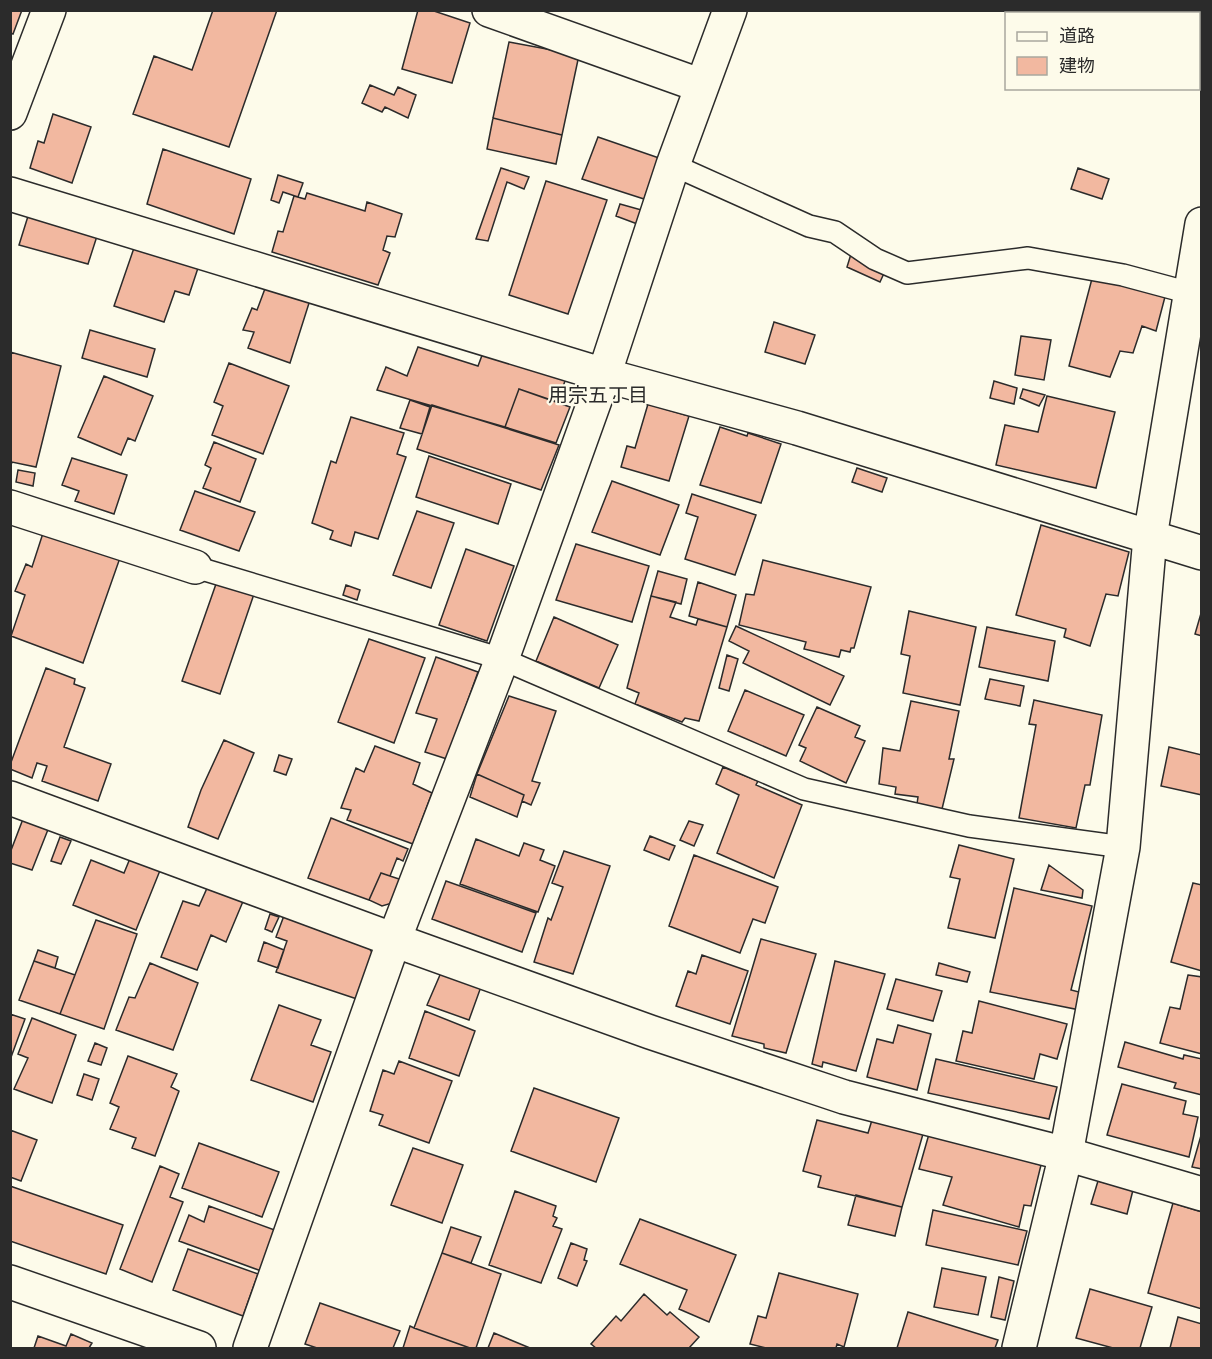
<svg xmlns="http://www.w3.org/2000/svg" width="1212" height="1359" font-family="'Source Serif 4','Noto Sans JP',serif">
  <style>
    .building { fill: #f2b8a0; stroke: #2b2b2b; stroke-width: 1.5 }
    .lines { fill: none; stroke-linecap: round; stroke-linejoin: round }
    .service-casing { stroke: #2b2b2b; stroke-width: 24 }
    .minor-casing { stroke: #2b2b2b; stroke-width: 36 }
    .tertiary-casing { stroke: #2b2b2b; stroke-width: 36 }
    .service { stroke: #fdfbea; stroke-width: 21 }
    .minor { stroke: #fdfbea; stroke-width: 33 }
    .tertiary { stroke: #fdfbea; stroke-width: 33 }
    .labels { text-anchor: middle; stroke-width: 4.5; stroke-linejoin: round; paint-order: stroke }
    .neighbourhood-label { font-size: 20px; fill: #2b2b2b; stroke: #fdfbea }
  </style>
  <rect width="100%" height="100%" fill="#fdfbea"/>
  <!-- building -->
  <path class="building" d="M10,10H22L13,34L10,33Z
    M213,10H277L229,147L133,114L154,56L192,70Z
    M418,10H431L470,23L452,83L402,69Z
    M1026,10H1138L1137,14H1025Z
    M509,42L579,55L562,135L493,118Z
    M370,85L394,95L398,87L416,95L408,118L385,107L382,112L362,103Z
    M53,114L91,127L72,183L30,168L38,141L44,143Z
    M493,118L562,135L556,164L487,149Z
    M598,137L659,158L644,199L582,179Z
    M163,149L251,179L234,234L147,204Z
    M501,168L529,177L524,189L507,182L488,241L476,239Z
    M1078,168L1109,179L1102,199L1071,189Z
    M278,175L303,183L298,197L283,192L279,203L271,200Z
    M546,181L607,200L568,314L509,295Z
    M307,193L365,211L367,202L402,214L395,237L387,236L383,250L390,253L378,285L272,252L278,231L283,232L294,196L305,199Z
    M620,204L645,211L640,225L616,216Z
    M29,213L98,233L88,264L19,245Z
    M135,245L199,265L189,295L175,291L164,322L114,306Z
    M851,254L886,269L880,282L847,267Z
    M1094,271L1166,293L1156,331L1142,326L1133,353L1120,351L1110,377L1069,366Z
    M266,286L310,300L290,363L248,348L254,332L243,330L252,308L257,310Z
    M774,322L815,335L805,364L765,352Z
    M90,330L155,349L147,377L82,358Z
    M1021,336L1051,340L1044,380L1015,375Z
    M487,342L570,368L557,402L519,389L505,427L377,390L386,367L407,376L418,347L478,366Z
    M10,352L61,366L36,467L12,462L10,468Z
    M229,363L289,386L263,454L212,435L223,406L214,402Z
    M104,376L153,396L135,441L128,438L121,455L78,437Z
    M994,381L1017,388L1014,404L990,398Z
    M519,389L570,407L556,443L505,427Z
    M1023,389L1045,395L1039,406L1020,398Z
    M1047,396L1115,412L1096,488L996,465L1005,425L1038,432Z
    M410,400L430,407L422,434L400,428Z
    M648,404L689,416L669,481L621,467L627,446L635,448Z
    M432,405L559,445L541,490L417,449Z
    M351,417L404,433L397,454L406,457L378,539L355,532L351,546L330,539L333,531L312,523L331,461L336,463Z
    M720,427L747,436L748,433L781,444L761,503L700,485Z
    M214,442L256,459L240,502L203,488L211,468L205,465Z
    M429,456L511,484L498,524L416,497Z
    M72,458L127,475L114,514L75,501L79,491L62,485Z
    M857,468L887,478L882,492L852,482Z
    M18,470L35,473L33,486L16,482Z
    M612,481L679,505L660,555L592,532Z
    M195,491L255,512L239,551L180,530Z
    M692,494L756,515L735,575L685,559L698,517L686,513Z
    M417,511L454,523L431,588L393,575Z
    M1041,525L1129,552L1118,596L1106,594L1090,646L1064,637L1066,629L1016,615Z
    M45,527L121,555L83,663L11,636L25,595L15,591L26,564L32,567Z
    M576,544L649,566L632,622L556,600Z
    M466,549L514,566L487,641L439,625Z
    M763,560L871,587L854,648H851L850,652L841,650L839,657L804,649L806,642L739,625L746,594L754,595Z
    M658,571L687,579L681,604L651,596Z
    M698,582L736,595L727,627L689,616Z
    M216,584L254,594L220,694L182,681Z
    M346,585L360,590L357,600L343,595Z
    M651,596L676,602L670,617L696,625L698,619L727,627L699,721L685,718L682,722L635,704L639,693L627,688Z
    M1202,610V636L1195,634Z
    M909,611L976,627L960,705L903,693L910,656L901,654Z
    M554,617L618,645L599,688L536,661Z
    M736,626L844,676L830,705L743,663L749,651L729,641Z
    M987,627L1055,641L1048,681L979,667Z
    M369,639L425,658L394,743L338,722Z
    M727,655L738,659L729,691L719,688Z
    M436,657L478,672L447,759L425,752L437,719L416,713Z
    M46,668L75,679L74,684L85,688L64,747L111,764L98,801L42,781L47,766L37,763L32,778L10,769V765Z
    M990,679L1024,686L1020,706L985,699Z
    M745,690L804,715L786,756L728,731Z
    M509,696L556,711L532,781L540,783L531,805L522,801L524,795L477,774Z
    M1034,700L1102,715L1090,785H1085L1076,828L1019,818L1036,725L1029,724Z
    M911,701L959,711L949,759H954L942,809L917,804L918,797L895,794L896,787L879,784L883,748L900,751Z
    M817,707L860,726L855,737L865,741L846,783L800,761L806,748L799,745Z
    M224,740L254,753L218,839L188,827L201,790Z
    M375,746L420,763L413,784L432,793L413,844L347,820L351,810L341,808L356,768L364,772Z
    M1169,747L1202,755V795L1161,786Z
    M279,755L292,759L286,775L274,771Z
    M723,767L758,781L756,785L802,805L774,878L717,853L739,795L716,784Z
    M477,774L524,795L517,817L470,797Z
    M331,818L408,849L403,861L397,858L390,876L381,873L369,900L308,878Z
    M23,819L49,827L32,870L10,863V853Z
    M689,821L703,825L694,846L680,840Z
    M650,836L675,846L669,860L644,850Z
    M60,837L71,841L61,864L51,861Z
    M476,839L519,856L524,843L544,850L540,860L555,866L538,912L460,884Z
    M959,845L1014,859L995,938L948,928L960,879L950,877Z
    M564,851L610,866L573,974L534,962L548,918L551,920L563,887L552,883Z
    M694,855L778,887L765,923L753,919L740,953L669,926Z
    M131,856L161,868L136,930L73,905L91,860L124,873Z
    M1049,865L1083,890L1082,898L1041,890Z
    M381,873L405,881L399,901L382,906L369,900Z
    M446,881L536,913L522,952L432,919Z
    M1193,883L1202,885V971L1171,962Z
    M208,886L244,899L226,942L211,935L197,970L161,957L183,901L199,906Z
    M1014,888L1092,906L1071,990L1083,993L1080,1010L990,992Z
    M285,913L364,940L375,957L360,1000L276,972L287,941L276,937Z
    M270,914L279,917L272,932L265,929Z
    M96,920L137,934L104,1029L60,1014Z
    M761,939L816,954L786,1053L764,1048V1044L732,1036Z
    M264,942L284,950L278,968L258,961Z
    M38,950L58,957L55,968L34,961Z
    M702,955L748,971L730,1024L676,1006L688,971L696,974Z
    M34,961L75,975L60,1014L19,1000Z
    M835,961L885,974L856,1071L823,1062L822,1067L812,1064Z
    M150,963L198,983L173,1050L116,1030L129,997L135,998Z
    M939,963L970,972L967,982L936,975Z
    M443,968L482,984L469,1020L427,1005Z
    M1188,975L1202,977V1054L1160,1043L1170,1007L1180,1009Z
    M896,979L942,991L933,1021L887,1009Z
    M979,1001L1067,1024L1057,1059L1040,1054L1034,1079L956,1061L963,1031L972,1033Z
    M279,1005L321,1020L311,1045L331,1052L313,1102L251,1080Z
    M425,1011L475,1031L459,1076L409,1058Z
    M10,1014L25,1019L10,1060Z
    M32,1018L76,1035L52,1103L14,1089L28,1058L18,1054Z
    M898,1025L931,1034L917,1090L867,1077L877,1039L893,1043Z
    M1125,1042L1183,1059L1184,1055L1202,1059V1095L1174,1088L1176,1083L1118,1067Z
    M95,1043L107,1048L101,1065L88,1061Z
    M128,1056L177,1074L171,1087L179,1091L155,1156L132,1148L136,1138L110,1129L119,1107L110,1103Z
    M936,1059L1057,1087L1049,1119L928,1093Z
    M399,1061L452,1081L429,1143L379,1125L383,1115L370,1111L383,1070L394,1074Z
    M84,1074L99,1079L92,1100L77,1095Z
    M1122,1084L1186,1101L1183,1114L1198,1117L1189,1157L1107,1135Z
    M534,1088L619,1118L596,1182L511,1151Z
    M817,1120L868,1133L872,1120L923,1134L902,1207L818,1187L821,1176L803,1171Z
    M10,1130L37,1140L21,1181L10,1177Z
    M1202,1132V1169L1192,1167Z
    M929,1134L1041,1165L1031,1206L1024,1205L1019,1227L943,1205L952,1177L919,1169Z
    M199,1143L279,1172L262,1217L182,1188Z
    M413,1148L463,1165L442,1223L391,1205Z
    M160,1166L179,1174L170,1197L183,1202L152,1282L120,1269Z
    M1098,1181L1133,1190L1127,1214L1091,1204Z
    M10,1186L123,1225L106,1274L10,1241Z
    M515,1191L556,1206L553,1216L557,1218L553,1226L562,1229L541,1283L489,1265Z
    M856,1195L902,1207L895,1236L848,1225Z
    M1173,1203L1202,1212V1309L1148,1293Z
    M209,1206L280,1232L264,1272L179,1241L189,1215L204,1222Z
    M933,1210L1027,1231L1018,1265L926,1245Z
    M640,1219L736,1255L709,1322L679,1309L687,1290L620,1264Z
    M451,1227L481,1237L471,1263L442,1253Z
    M571,1243L587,1249L584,1260L587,1261L577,1286L558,1278Z
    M188,1249L258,1274L243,1316L173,1290Z
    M442,1253L501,1274L476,1348H470L414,1328Z
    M942,1268L986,1277L978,1315L934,1307Z
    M779,1273L858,1294L844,1347L837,1344L836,1348H766L750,1344L758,1316L766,1318Z
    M999,1277L1014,1281L1005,1320L991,1317Z
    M1090,1289L1152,1307L1140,1348H1113L1076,1338Z
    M644,1294L667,1315L670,1312L699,1337L689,1348H596L591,1344L616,1316L621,1321Z
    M320,1303L400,1331L393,1348H317L305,1344Z
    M908,1312L998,1340L995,1348H897Z
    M1178,1317L1202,1324V1348H1170Z
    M410,1326L414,1328L470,1348H403Z
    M494,1333L530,1348H488Z
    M71,1334L92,1343L89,1348H34L38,1336L66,1346Z"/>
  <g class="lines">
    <!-- service casing -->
    <g class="service-casing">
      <path id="service" d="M673,165L809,226L835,232L875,259L907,273L1028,258L1123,275L1190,293
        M195,567L502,659L804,789L969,826L1123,847"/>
    </g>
    <!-- minor casing -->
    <g class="minor-casing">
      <path id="minor" d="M489,10L702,86
        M10,113L49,10
        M10,194L604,375L797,428L1202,553
        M10,507L195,567
        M10,798L394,940L650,1032L844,1097L1066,1154L1202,1194
        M250,1348L394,940L502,659L604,375L673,165L730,10
        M1019,1348L1066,1154L1123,847L1150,537L1202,224"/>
    </g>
    <!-- tertiary casing -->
    <g class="tertiary-casing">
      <path id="tertiary" d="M10,1282L199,1348"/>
    </g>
    <!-- service -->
    <use href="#service" class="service"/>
    <!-- minor -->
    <use href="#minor" class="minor"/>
    <!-- tertiary -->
    <use href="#tertiary" class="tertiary"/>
  </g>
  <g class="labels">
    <!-- neighbourhood labels -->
    <g class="neighbourhood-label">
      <text x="598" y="402">用宗五丁目</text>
    </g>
  </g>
  <!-- border -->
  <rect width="1212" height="1359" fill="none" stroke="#2b2b2b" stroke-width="24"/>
  <!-- legend -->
  <rect x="1005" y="12" width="195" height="78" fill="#fdfbea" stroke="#a9a89e" stroke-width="1.5"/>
  <rect x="1017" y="32" width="30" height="9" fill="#fdfbea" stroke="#a9a89e" stroke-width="1.5"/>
  <text x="1059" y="42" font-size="18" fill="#2b2b2b">道路</text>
  <rect x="1017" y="57" width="30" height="18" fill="#f2b8a0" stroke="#a9a89e" stroke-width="1.5"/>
  <text x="1059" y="72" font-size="18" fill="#2b2b2b">建物</text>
</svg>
